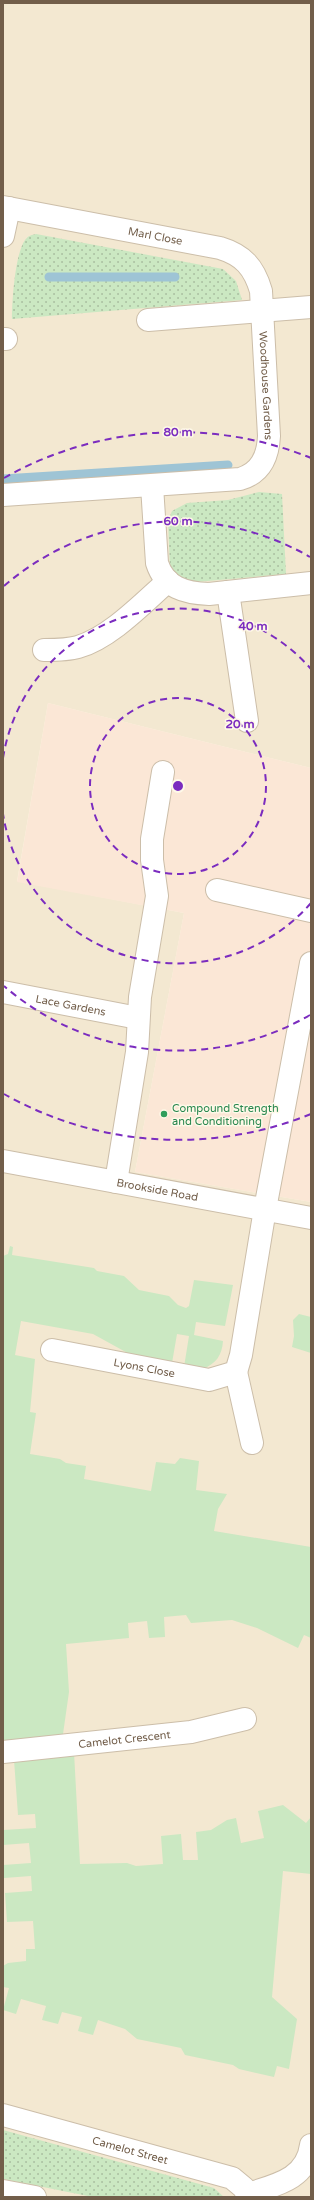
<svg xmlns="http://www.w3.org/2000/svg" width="314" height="2200" font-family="'Varela Round',sans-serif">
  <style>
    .residential { fill: #f3e8d1 }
    .commercial { fill: #fbe7d6 }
    .grass { fill: url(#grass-dots) }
    .green { fill: #cbe8c2 }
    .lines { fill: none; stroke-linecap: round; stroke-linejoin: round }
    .stream { stroke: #9ec4d5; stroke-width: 9 }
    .minor-casing { stroke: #ccbea9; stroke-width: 24 }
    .minor { stroke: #fff; stroke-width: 22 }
    .ring { fill: none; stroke: #7b2cbf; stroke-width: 2; stroke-dasharray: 7 5 }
    .leisure-dot { fill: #2e9e5b; stroke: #fef9e8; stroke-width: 1.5 }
    .labels { text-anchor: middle; stroke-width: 3; stroke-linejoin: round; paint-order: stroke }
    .street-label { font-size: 11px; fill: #725e4a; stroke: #fef9e8 }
    .leisure-label { font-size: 11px; fill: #27864d; stroke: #fef9e8; text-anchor: start }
    .centre { fill: #7b2cbf; stroke: #fef9e8; stroke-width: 2 }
    .ring-label { font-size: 12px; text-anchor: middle; font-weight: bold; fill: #7b2cbf; stroke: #fef9e8; stroke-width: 3; stroke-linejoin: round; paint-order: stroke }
  </style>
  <defs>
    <pattern id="grass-dots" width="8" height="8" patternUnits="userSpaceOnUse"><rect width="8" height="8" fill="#cbe8c2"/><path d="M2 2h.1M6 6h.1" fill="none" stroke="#a9bfa0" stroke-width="1.8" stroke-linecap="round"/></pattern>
  </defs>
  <rect width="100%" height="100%" fill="#fbf5e2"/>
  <!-- residential -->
  <path class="residential" d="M3,3H311V768L48,703L17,881L184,913L135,1172L311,1202V2197H3Z"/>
  <!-- commercial -->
  <path class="commercial" d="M48,703L311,768V1202L135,1172L184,913L17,882Z"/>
  <!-- grass -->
  <path class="grass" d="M36,234L223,269L236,281L242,300L12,319C12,301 15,254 25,240C28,236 31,235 36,234Z
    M259,492L282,494L286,574L196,582L177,577L170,568L168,521L172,511L187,503L228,500Z
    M3,2130L214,2188L224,2197H93L3,2179Z"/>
  <!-- green -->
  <path class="green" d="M10,1246L13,1247L12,1255L94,1268L97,1271L124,1276L139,1290L169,1296L178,1305L186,1308L189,1306L194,1280L233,1285L225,1326L196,1322L194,1335L223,1341C222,1356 216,1363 203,1369L184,1367L189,1336L177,1334L172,1363L133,1356L93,1334L21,1321L15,1355L35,1359L30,1412L36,1413L30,1454L60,1459L66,1463L86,1466L84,1479L151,1491L156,1462L175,1464L180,1458L199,1461L196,1490L227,1494L218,1509L214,1531L311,1547V1638L304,1635L298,1648L257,1628L232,1620L191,1623L186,1615L164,1617L165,1637L149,1638L147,1621L128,1623L129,1638L66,1644L69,1692L62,1741L3,1745V1256L8,1254Z
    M299,1314L311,1317V1353L292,1347L294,1336L293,1320Z
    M74,1752L80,1864L127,1863L136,1866L163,1864L161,1836L181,1834L183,1860H198L196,1832L211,1830L227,1820L236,1818L241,1843L264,1838L258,1811L283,1805L306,1823L311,1817V1874L283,1871L272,1997L297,2019L289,2069L277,2066L274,2077L239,2069L233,2065L185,2055L181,2048L137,2039L125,2029L98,2020L93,2035L78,2031L82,2017L62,2012L58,2024L42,2020L46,2006L21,1999L16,2014L3,2010L9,1988L3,1987V1966L8,1963L26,1961V1949H35L33,1921L7,1922L5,1893L32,1891L31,1876L4,1878L3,1865L31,1863L29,1843L3,1845V1830L36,1828L35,1814L18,1815L14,1760Z"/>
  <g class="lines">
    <!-- stream -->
    <path class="stream" d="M49,277H175
      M3,479L228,465"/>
    <!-- minor casing -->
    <g class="minor-casing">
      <g id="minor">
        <path id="s1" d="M3,207L220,248C243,255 254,267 261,291L269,436C268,456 261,473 240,479L3,495"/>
        <path d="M3,236L9,208"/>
        <path d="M148,320L311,307"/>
        <path d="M3,339H6"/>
        <path d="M152,486L157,563C165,588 185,593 209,594L311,583"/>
        <path d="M228,592L247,721"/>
        <path d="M44,650C54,650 68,650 78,647C110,638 143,603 168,581"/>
        <path d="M217,890L311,911"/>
        <path id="s2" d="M3,992L138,1018"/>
        <path id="s3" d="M3,1161L311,1218"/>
        <path d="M116,1182L137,1052L140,997L157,896L152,860V839L163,772"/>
        <path id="s4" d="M52,1350L209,1380L236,1372L241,1355L265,1209L311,963"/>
        <path d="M236,1372L252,1443"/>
        <path id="s5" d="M3,1752L191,1732L245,1719"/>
        <path id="s6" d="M3,2115L232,2178L244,2188L248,2197"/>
        <path d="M3,2191L35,2197"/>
        <path d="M248,2194C276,2185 307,2179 311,2145"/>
      </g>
    </g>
    <!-- minor -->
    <use href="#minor" class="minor"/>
  </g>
  <!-- distance rings -->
  <g class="ring">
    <circle cx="178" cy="786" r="88"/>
    <path d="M311 903A177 177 0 0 1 3 814M3 758A177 177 0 0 1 311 669"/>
    <path d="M310 1015A265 265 0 0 1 4 986M4 586A265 265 0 0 1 310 557"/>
    <path d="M311 1114A354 354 0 0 1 4 1094M4 478A354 354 0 0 1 311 458"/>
  </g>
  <!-- markers -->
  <circle class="leisure-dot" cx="164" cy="1114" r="4"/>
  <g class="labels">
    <!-- street labels -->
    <g class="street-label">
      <text dy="4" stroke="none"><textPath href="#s1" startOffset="155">Marl Close</textPath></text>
      <text dy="4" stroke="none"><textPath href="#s1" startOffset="378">Woodhouse Gardens</textPath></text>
      <text dy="4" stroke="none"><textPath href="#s2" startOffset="69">Lace Gardens</textPath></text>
      <text dy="4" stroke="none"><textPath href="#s3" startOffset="157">Brookside Road</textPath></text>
      <text dy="4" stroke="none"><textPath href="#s4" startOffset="94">Lyons Close</textPath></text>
      <text dy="4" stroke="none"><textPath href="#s5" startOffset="122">Camelot Crescent</textPath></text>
      <text dy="4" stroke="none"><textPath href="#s6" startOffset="132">Camelot Street</textPath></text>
    </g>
    <!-- leisure labels -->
    <g class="leisure-label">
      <text x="172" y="1112">Compound Strength<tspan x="172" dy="13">and Conditioning</tspan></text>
    </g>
  </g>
  <circle cx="178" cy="786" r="6" class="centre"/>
  <g class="ring-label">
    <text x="178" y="436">80 m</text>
    <text x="178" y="525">60 m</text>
    <text x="253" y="630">40 m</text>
    <text x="240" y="728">20 m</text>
  </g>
  <!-- border -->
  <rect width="314" height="2200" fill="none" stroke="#725e4a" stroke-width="8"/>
</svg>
